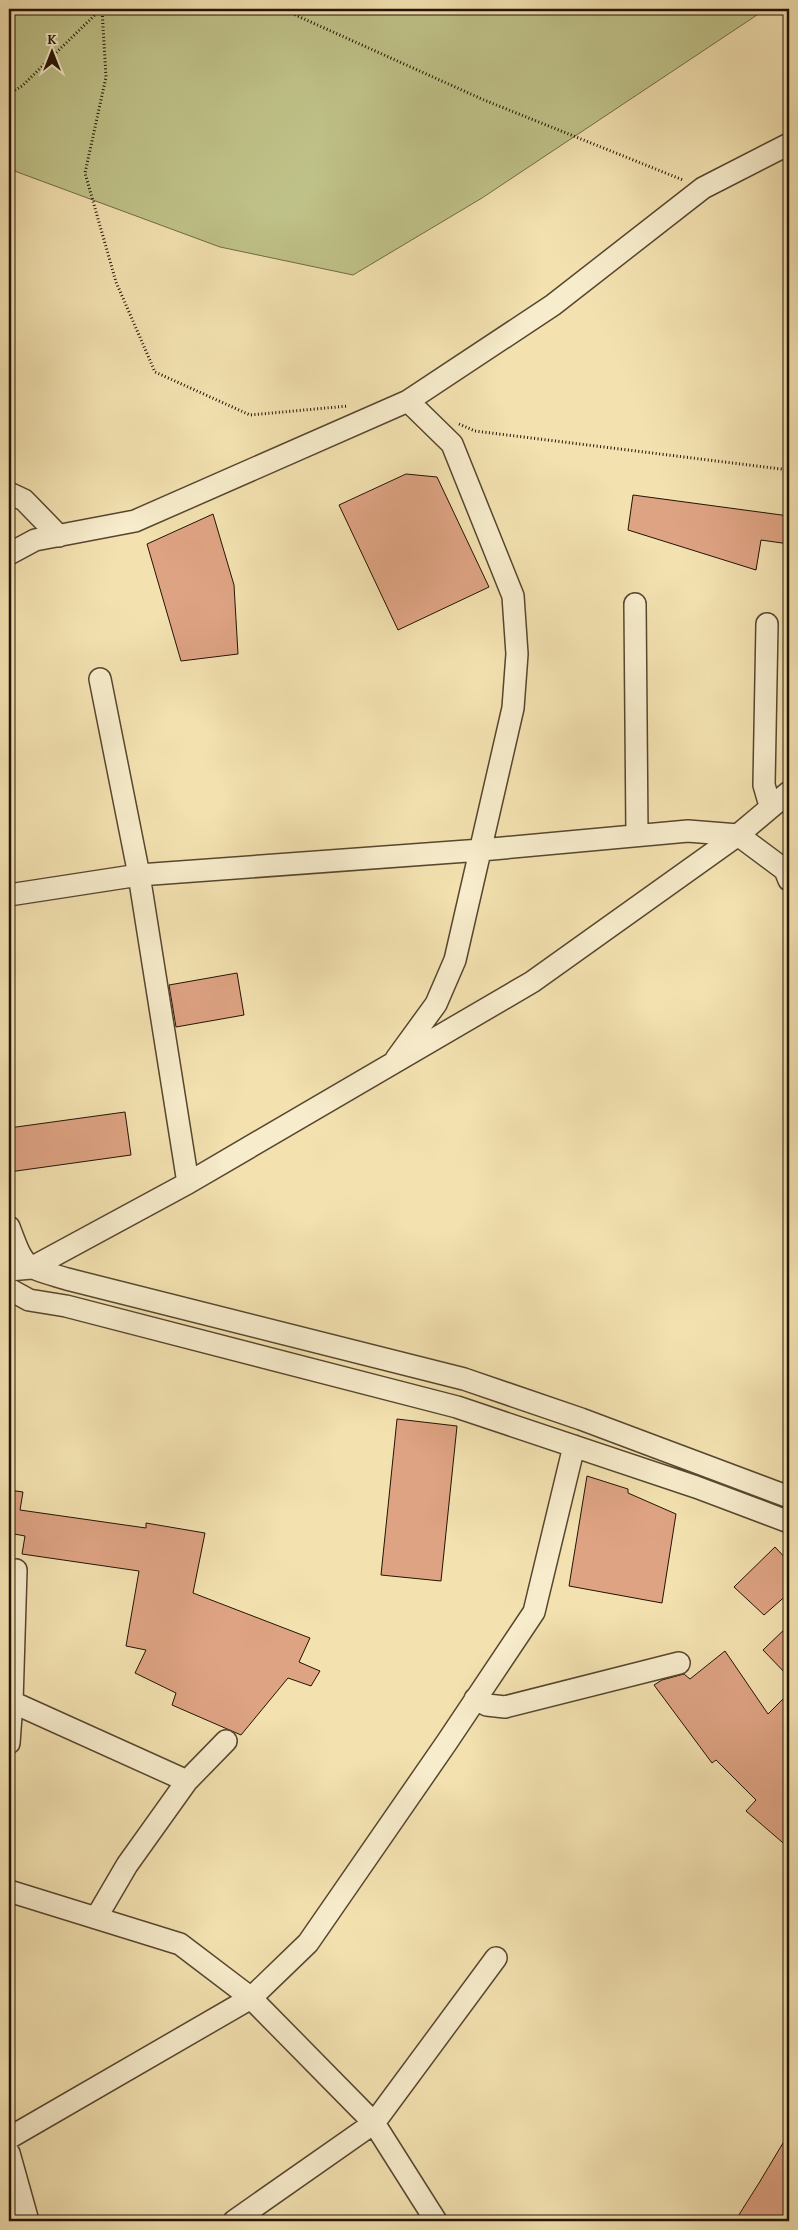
<svg xmlns="http://www.w3.org/2000/svg" width="798" height="2230" font-family="'Gentium Book Plus',serif">
  <style>
    .green { fill: #bfc288; stroke: #716a46 }
    .building { fill: #dea383; stroke: #231304 }
    .lines { fill: none; stroke-linecap: round; stroke-linejoin: round }
    .minor-casing { stroke: #57462f; stroke-width: 24 }
    .path { stroke: #231304; stroke-width: 3; stroke-dasharray: 1 2.5; stroke-linecap: butt }
    .minor { stroke: #f7eccc; stroke-width: 21 }
  </style>
  <rect width="100%" height="100%" fill="#f3e1b0"/>
  <filter id="stains"><feTurbulence type="fractalNoise" baseFrequency=".004" numOctaves="4"/><feColorMatrix values="0 0 0 0 .2 0 0 0 0 .09 0 0 0 0 .02 0 0 0 .5 -.17"/></filter>
  <radialGradient id="worn" r=".72"><stop offset=".6" stop-color="#630" stop-opacity="0"/><stop offset="1" stop-color="#630" stop-opacity=".3"/></radialGradient>
  <!-- green -->
  <path class="green" d="M9,9H766L482,198L353,275L220,247L9,169Z"/>
  <!-- building -->
  <path class="building" d="M406,474L437,477L489,587L398,630L339,505Z
    M633,495L789,516V544L761,540L756,570L628,530Z
    M213,514L234,585L238,654L181,661L147,544Z
    M237,973L244,1015L176,1027L169,985Z
    M125,1112L131,1155L9,1172V1128Z
    M397,1419L457,1426L441,1581L381,1575Z
    M587,1476L628,1489V1493L676,1514L662,1603L569,1586Z
    M9,1490L23,1492L20,1510L146,1528V1523L205,1533L193,1593L310,1638L299,1662L320,1671L311,1686L288,1678L241,1735L172,1705L176,1693L135,1673L146,1650L126,1646L139,1571L22,1554L25,1536L9,1533Z
    M775,1547L789,1562V1593L764,1615L734,1587Z
    M789,1625V1677L763,1650Z
    M725,1651L768,1714L789,1693V1848L746,1811L756,1800L716,1760L712,1763L654,1685L662,1680L684,1674L690,1679Z
    M789,2133V2221H735L759,2183Z"/>
  <g class="lines">
    <!-- minor casing -->
    <g class="minor-casing">
      <path id="minor" d="M9,493L24,500L59,536
        M9,554L35,540L135,521L408,401L553,305L703,188L789,144
        M635,604L637,835
        M767,624L764,785L768,799L773,805
        M100,679L139,875L188,1183
        M9,895L139,875L481,850L688,831L738,835L785,870L789,880
        M396,1059L436,1004L455,960L513,708L517,654L513,596L452,444L408,401
        M9,1227C25,1270 24,1266 67,1279L464,1379L581,1419L789,1497
        M9,1270L31,1268L188,1183L532,982L738,835L789,792
        M9,1289L29,1300L66,1306L457,1407L696,1487L789,1522
        M475,1699L487,1705L505,1707L679,1663
        M12,1702L187,1781
        M9,1743L12,1702L16,1570
        M9,1891L180,1944L251,1998L374,2123L436,2221
        M96,1918L127,1865L187,1781L226,1741
        M9,2138L251,1998L308,1943L447,1742L534,1612L574,1446
        M9,2153L28,2221
        M234,2221L374,2123L496,1958"/>
    </g>
    <!-- path -->
    <path class="path" d="M102,9L106,77L85,173L116,282L155,372L250,415L348,406
      M282,9L484,100L683,180
      M9,94L22,86L101,9
      M459,424L475,431L789,470"/>
    <!-- minor -->
    <use href="#minor" class="minor"/>
  </g>
  <!-- margin -->
  <rect width="798" height="2230" fill="none" stroke="#f3e1b0" stroke-width="30"/>
  <rect x="10" y="10" width="778" height="2210" fill="none" stroke="#231304" stroke-width="2.5"/>
  <rect x="15" y="15" width="768" height="2200" fill="none" stroke="#231304"/>
  <!-- north arrow -->
  <g transform="translate(52 52)" stroke="#f7eccc" stroke-width="4" paint-order="stroke">
  <path d="M0-4L9 19L0 12L-9 19Z" fill="#231304"/>
  <text y="-8" font-size="14" font-weight="bold" text-anchor="middle" fill="#231304">K</text>
  </g>
  <rect width="100%" height="100%" filter="url(#stains)"/>
  <rect width="100%" height="100%" fill="url(#worn)"/>
</svg>
